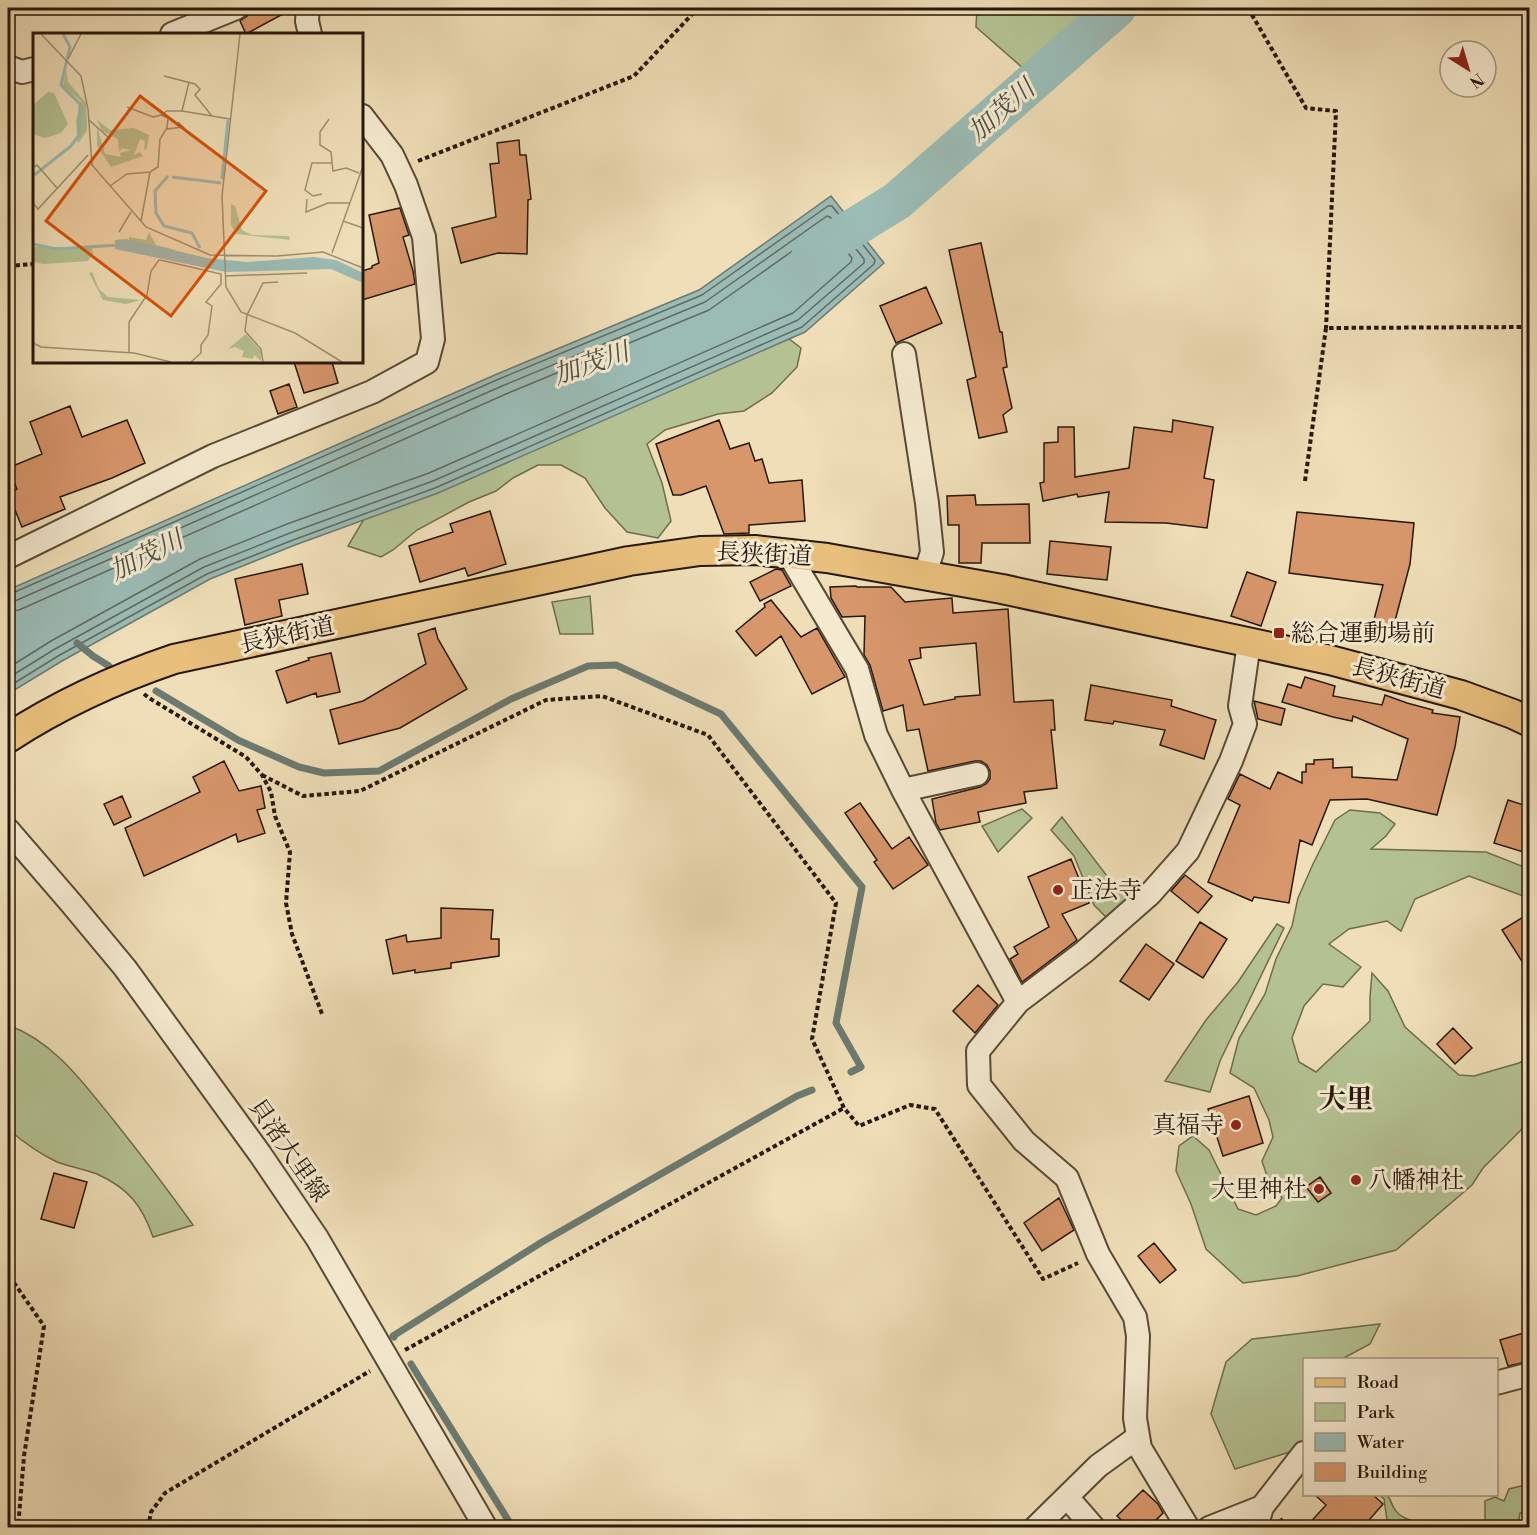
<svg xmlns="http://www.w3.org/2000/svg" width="1537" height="1535" font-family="'Libre Bodoni','Noto Serif JP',serif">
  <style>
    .green { fill: #b4c293; stroke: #6d6d4e; stroke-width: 1.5 }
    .water { fill: #9bbbb5; stroke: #6c7a71; stroke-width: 1.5 }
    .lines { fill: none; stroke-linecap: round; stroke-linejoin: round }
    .shore { stroke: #606a60; stroke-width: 1.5 }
    .stream { stroke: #6c7a71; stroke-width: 7 }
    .river { stroke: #9bbbb5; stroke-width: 39 }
    .building { fill: #d8966b; stroke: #26180a; stroke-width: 1.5; fill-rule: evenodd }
    .minor-casing { stroke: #584a35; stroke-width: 26 }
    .major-casing { stroke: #26180a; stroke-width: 32 }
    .path { stroke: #26180a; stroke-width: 4; stroke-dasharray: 4.5 3; stroke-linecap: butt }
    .minor { stroke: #f5ead0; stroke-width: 22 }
    .major { stroke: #e8bf7c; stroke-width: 28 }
    .poi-dot { fill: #8f2418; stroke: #f5ead0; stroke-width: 2 }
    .labels { text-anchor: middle; stroke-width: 6; stroke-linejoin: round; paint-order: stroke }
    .street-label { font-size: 24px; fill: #26180a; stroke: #f5ead0 }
    .poi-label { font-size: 24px; fill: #26180a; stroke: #f5ead0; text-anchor: start }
    .water-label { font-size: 26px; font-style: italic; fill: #4f5146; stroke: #f5ead0 }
    .quarter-label { font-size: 27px; font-weight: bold; fill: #26180a; stroke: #f5ead0 }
    .inset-river { fill: none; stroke: #9bbbb5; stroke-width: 3 }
    .inset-road { fill: none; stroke: #9f8f72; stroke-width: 1.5 }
    .view { fill: #d5520c; fill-opacity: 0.15; stroke: #d5520c; stroke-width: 3 }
    .inset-edge { fill: none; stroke: #26180a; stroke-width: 3 }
  </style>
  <rect width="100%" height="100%" fill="#efdeb7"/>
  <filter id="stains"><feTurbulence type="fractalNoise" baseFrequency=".00333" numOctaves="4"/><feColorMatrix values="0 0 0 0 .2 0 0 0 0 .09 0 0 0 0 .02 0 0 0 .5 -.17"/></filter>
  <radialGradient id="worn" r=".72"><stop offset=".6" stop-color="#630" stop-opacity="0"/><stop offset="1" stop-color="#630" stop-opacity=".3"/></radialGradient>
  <!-- green -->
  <path class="green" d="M977,8H1096L1025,70L976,27Z
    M762,318L801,348L797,367L772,393L744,411L718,414L665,430L647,444L662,483L671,521L658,538L627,532L605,508L585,478L561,465H538L513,478L496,491L469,502L417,530L393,550L381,557L348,546L371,507Z
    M590,596L593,634H560L552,602Z
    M1022,809L1032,818L998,852L982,826Z
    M1350,810L1380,813L1395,824L1386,836L1371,849L1486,852L1529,869V898L1469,876L1415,899L1401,931L1387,921L1349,929L1329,944L1361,967L1343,987L1323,984L1304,1006L1292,1038L1299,1062L1316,1072L1370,1021V997L1372,973L1388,991L1405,1027L1459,1075L1474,1076L1519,1063L1529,1057V1122L1483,1168L1472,1185L1396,1250L1297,1276L1243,1283L1206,1249L1191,1204L1176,1171L1179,1146L1193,1136L1209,1150L1238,1209L1256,1215L1276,1206L1282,1198L1266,1173L1262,1161L1273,1137L1269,1120L1254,1088L1230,1073L1239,1038L1265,994L1276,959L1292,926L1298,898L1313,864L1335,820Z
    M1062,817L1113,884L1123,882L1139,897L1110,921L1094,905L1074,856L1051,830Z
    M1277,924L1284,928L1220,1061L1210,1092L1165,1081L1206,1020L1238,982Z
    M8,1025C55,1042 84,1084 115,1122C142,1156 168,1190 193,1225L153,1237C142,1205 128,1188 97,1174C84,1169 70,1167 57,1162C40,1154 22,1141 8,1129Z
    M1380,1324L1370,1344L1342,1359L1304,1360V1442L1293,1451L1235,1469L1211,1414L1226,1362L1252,1339Z
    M1529,1484V1512L1520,1513L1518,1527H1481L1485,1520V1501L1495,1497L1504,1501L1509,1489Z
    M1379,1495H1387C1391,1499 1391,1504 1394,1508C1401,1521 1418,1521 1429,1527H1388L1384,1499Z"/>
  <!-- water -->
  <path class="water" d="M831,196L884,263L805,332L438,493L295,545L210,579L62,661L8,694V590L497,374L699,290Z"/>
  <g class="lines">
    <!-- shore -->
    <path class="shore" d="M8,595L499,379L702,295L828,206H832L875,260L874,264L802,327L435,488L293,540L207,574L58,656L8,687
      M8,603L15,601L502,386L705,302L827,216L830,217L864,259V263L798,320L433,481L290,533L204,567L55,649L8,678
      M8,612L19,610L506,394L709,310L825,228L828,229L852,258L851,262L793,313L429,473L287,524L200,559L51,641L8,668"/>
    <!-- stream -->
    <path class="stream" d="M77,643L93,656L109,666
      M156,691L238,740L299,767L324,773L379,771L511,699L588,666L616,665L721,714L862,887L836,1023L861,1067L851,1072
      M394,1337L393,1336L542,1242L797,1096L812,1090
      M411,1364L513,1528"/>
    <!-- river -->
    <path class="river" d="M811,254L897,201L1117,8"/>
  </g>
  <!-- building -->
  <path class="building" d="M249,8H294L246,34L240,21L247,16Z
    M519,140L520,155H526L531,199L528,200L527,254L498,253L461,263L452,228L496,217L490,164L499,163L497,143Z
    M400,208L409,235L403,237L413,271L415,284L362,300V271L372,268V266L379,263L369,215Z
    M981,243L1000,332H1002L1007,367L1003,368L1012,408L1003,415L1007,432L979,438L967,380L976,377L949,250Z
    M926,287L942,323L896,343L880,306Z
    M294,362H332L338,383L304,393Z
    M289,384L297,407L278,414L270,391Z
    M70,406L82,437L127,420L145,463L112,478L60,497L65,509L22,527L8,493L17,489L8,468L42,454L30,422Z
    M719,420L730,449L749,443L755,461L762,459L769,483L802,480L805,521L749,525V533L724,534L706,486L681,495H673L656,444Z
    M1173,420L1213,427L1204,478L1214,480L1207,528L1166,523L1105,522L1109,492L1078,497L1077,494L1043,501L1040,483L1044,482V443L1058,442V427H1074L1075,477L1129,468L1134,427L1172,432Z
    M975,495L976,505L1029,504L1030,543H982L981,563H959V525H948L947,496Z
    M490,511L506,564L468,576L465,568L420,582L409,546L453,532L450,524Z
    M1297,512L1414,523L1410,564L1391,636L1371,631L1383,585L1289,573Z
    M1050,541L1111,547L1107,580L1047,574Z
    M302,564L308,594L279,600L282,616L245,625L235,579Z
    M776,569L782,570L791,586L760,601L750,582Z
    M1247,572L1276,582L1261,626L1231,616Z
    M856,586L857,587H891L905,602L952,598L953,613L1008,609L1014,702L1053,700L1055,730H1051L1057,788L1024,792L1026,803L978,812L980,822L940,830L936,823L932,799L980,787L986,784L990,779V771L987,765L981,761H975L928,771L919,729L907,731L903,705L883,711L870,665L864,655L865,616L842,617L831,598L830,587ZM976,643L980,695L955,697V699L924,705L909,660L921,658L920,648Z
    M771,600L801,637L817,628L845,677L812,694L781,636L756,656L736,631L765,607L764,604Z
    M435,628L438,639L467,689L400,728L339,744L330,710L363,701L426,664L418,634Z
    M331,653L340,692L317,697L316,693L287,703L276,671L309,660L308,658Z
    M1305,677L1335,686L1333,696L1382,705L1385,695L1407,703L1433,710L1432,713L1460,717L1455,747L1437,815L1367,799L1330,800L1312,845L1300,840L1289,903L1254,897L1252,901L1208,882L1240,805L1228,799L1240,774L1270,789L1278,772L1302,783V772H1306V764H1314V760L1333,759V768L1352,767V777L1397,780L1408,739L1353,716L1352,721L1333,717L1282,702L1288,684L1301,688Z
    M1091,685L1172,700L1171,706L1216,720L1204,759L1160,745L1165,730L1114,721L1113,724L1085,720Z
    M1254,701L1285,709L1281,725L1258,719Z
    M224,761L239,791L261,786L265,808L257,810L265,833L238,842L236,834L144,876L125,828L200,792L193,777Z
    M122,796L131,817L114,825L104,804Z
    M1508,800L1530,807V854L1494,843Z
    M860,803L892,849L909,837L928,865L893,889L874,862L877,860L845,813Z
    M1071,859L1089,903L1062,914L1077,940L1022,982L1010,959L1018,954L1014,947L1049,927L1028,877Z
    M1185,875L1212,896L1198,913L1171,891Z
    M441,908L493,910L491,939H499V956L451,963V968L415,973V970L393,974L386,940L406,935L407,942L441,938Z
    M1530,913V974L1502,930Z
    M1200,922L1227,939L1203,978L1176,961Z
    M1146,944L1174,964L1149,1000L1120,981Z
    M978,985L998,1005L975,1033L953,1011Z
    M1453,1028L1472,1048L1455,1064L1437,1044Z
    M1249,1096L1263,1143L1223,1156L1208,1109Z
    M54,1173L87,1182L74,1228L41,1219Z
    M1320,1177L1331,1193L1318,1202L1306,1187Z
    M1059,1198L1074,1230L1042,1251L1024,1223Z
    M1154,1243L1176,1270L1160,1283L1138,1256Z
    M1530,1331V1361L1508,1366L1500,1340Z
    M1143,1490L1158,1504L1163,1513L1149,1527H1129L1117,1516Z
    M1314,1494H1372L1383,1504L1363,1527H1306L1326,1505Z"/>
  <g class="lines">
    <!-- minor casing -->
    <g class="minor-casing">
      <path id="minor" d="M308,8L307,21L310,34
        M172,34L236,8
        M8,67L22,72L34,69
        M904,354L927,503L932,552L925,575
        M788,553L857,669L876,735L903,790L1018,1002L978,1051L979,1085L1024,1141L1067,1178L1098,1254L1135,1317L1138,1336L1135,1418L1140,1448L1188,1528
        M8,557L213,456L372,392L427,362L433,339L424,237L406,185L392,155L362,116
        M903,790L977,774
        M8,830L71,903L125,968L260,1154L317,1238L486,1528
        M1018,1002L1084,952L1150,894L1188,851L1231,761L1245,724L1240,706L1249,643
        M1496,1383L1530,1374
        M1067,1497L1094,1528
        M1262,1507L1304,1453
        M1035,1528L1098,1466L1138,1437
        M1209,1528L1262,1507L1256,1528"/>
    </g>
    <!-- major casing -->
    <g class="major-casing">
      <path id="major" d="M8,738C60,704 115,679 174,659L629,561L700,551L755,550L827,558L1002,589L1330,660L1461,695L1513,714L1530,722"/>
    </g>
    <!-- path -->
    <path class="path" d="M1248,8L1306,108L1336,111L1326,328
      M418,161L634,76L698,8
      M8,266L34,264
      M1305,481L1326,328L1530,327
      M144,694L149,698L246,757L262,775L271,792L275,816L290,852L286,903L292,934L322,1014
      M262,775L303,796L360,791L546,700L602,696L708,735L836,903L812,1039L844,1108L859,1126L910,1105L935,1109L1043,1279L1078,1263
      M8,1269L10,1277L44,1326L24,1456L18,1528
      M405,1350L844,1108
      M1280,1519L1289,1528
      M148,1528L151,1512L165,1493L370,1371"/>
    <!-- minor -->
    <use href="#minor" class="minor"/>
    <!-- major -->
    <use href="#major" class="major"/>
  </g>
  <!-- markers -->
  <g class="poi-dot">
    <rect x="1273" y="627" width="12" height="12" rx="3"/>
    <circle cx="1058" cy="890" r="6"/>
    <circle cx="1236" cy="1125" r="6"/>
    <circle cx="1356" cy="1180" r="6"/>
    <circle cx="1319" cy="1189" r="6"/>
  </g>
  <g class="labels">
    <!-- street labels -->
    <g class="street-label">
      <text transform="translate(764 554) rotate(3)" y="8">長狭街道</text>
      <text transform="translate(287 635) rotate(-12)" y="8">長狭街道</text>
      <text transform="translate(1399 678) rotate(15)" y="8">長狭街道</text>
      <text transform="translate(289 1150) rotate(55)" y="8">貝渚大里線</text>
    </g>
    <!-- poi labels -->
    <g class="poi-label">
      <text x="1291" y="641">総合運動場前</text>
      <text x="1070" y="898">正法寺</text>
      <text x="1224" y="1133" text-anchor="end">真福寺</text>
      <text x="1368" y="1188">八幡神社</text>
      <text x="1307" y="1197" text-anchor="end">大里神社</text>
    </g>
    <!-- water labels -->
    <g class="water-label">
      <text transform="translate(1001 110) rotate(-41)" y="9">加茂川</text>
      <text transform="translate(591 363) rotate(-19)" y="9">加茂川</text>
      <text transform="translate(146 555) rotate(-27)" y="9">加茂川</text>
    </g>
    <!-- quarter labels -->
    <g class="quarter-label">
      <text x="1346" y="1108">大里</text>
    </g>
  </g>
  <!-- overview -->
  <g transform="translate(33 33)">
    <rect width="330" height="330" fill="#efdeb7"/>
    <path d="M33,37L35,49L53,70L54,97L45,111L43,88L48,68L30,53ZM15,59L21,60L35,91L28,100L12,105L0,101V72ZM64,87L77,97L101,95L116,102L114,115L111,117L112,108L107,106L101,122L107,119L110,123L78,134L64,113V93L72,121L88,124L87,120L98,117L89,115L86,119L85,106L69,98ZM198,171L202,173L209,197L219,202L256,203L257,207L203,201L198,192ZM116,199L123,212L143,217L137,219L96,210V204L113,207ZM0,214H59L60,221L55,228L11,231L0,229ZM59,239L66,256L75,264L108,267L93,271L70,267L56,240ZM213,301L228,318V328L221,322L220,326L209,324L211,318L202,314L195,316Z" fill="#b4c293"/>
    <path d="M93,206L174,225L214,229L281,224L303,227L330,240V250L298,236L193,239L82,216V207Z" fill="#9bbbb5"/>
    <path class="inset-river" d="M0,143L38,113L46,102L47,71L28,52L37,14L30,1M135,143L122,158L123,180L131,193L159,200L167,215M139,144L188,150M189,146L195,87M0,211L23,216L86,212"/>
    <path class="inset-road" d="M8,1L48,43L55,76L59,132L113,194L177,222L244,223L290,219L330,235M207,1L189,163L193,254L208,279L262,300L309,329M35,26L48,1M131,43L162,51L167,56L162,62L179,83M94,74L120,84L128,82M149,78L197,86M296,86L287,99V112L298,119L300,138L313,135L326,140M56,87L75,104M134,96L150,94L145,89M0,135L4,132L24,155M77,153L94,141L117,139M289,161L280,163L272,157L279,130H299M274,166L273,179L295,170H317M0,170L5,176L55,122M108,188L117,139L125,134L127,106L134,95L135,85L128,82L134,78H149L156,49M310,188L330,195M86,199L98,179M299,220L330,133M192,243L274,240M0,310L8,314L101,320L138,329M96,319V289L114,262L118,238L126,227L132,228L188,241V251L173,269L179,273L175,302L168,312V320L158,329M230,329L228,316L212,298L214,282L230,250L245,249"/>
    <path class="view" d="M107,63L233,158L138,283L13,188Z"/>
    <rect width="330" height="330" class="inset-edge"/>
  </g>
  <!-- margin -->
  <rect width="1537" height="1535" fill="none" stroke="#efdeb7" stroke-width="30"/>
  <rect x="9" y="9" width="1519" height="1517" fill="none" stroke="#26180a" stroke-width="3"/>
  <rect x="15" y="15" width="1507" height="1505" fill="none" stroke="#26180a" stroke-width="1.5"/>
  <!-- legend -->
  <rect x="1303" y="1358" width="195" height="138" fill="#f5ead0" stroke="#a29681" stroke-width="1.5"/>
  <rect x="1315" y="1378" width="30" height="9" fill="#e8bf7c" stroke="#a29681" stroke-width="1.5"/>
  <text x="1357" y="1388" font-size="18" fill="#26180a">Road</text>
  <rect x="1315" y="1403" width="30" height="18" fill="#b4c293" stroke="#a29681" stroke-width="1.5"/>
  <text x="1357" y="1418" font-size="18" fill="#26180a">Park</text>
  <rect x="1315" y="1433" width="30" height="18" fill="#9bbbb5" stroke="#a29681" stroke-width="1.5"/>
  <text x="1357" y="1448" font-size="18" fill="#26180a">Water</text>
  <rect x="1315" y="1463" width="30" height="18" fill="#d8966b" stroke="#a29681" stroke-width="1.5"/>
  <text x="1357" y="1478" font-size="18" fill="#26180a">Building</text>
  <!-- north arrow -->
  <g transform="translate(1468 69) rotate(143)"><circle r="28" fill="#f5ead0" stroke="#a29681" stroke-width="1.5"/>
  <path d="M0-4.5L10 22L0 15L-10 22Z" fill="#8f2418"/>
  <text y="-9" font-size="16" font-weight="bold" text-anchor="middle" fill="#26180a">N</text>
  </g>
  <rect width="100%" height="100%" filter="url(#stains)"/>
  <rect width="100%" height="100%" fill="url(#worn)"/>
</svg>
